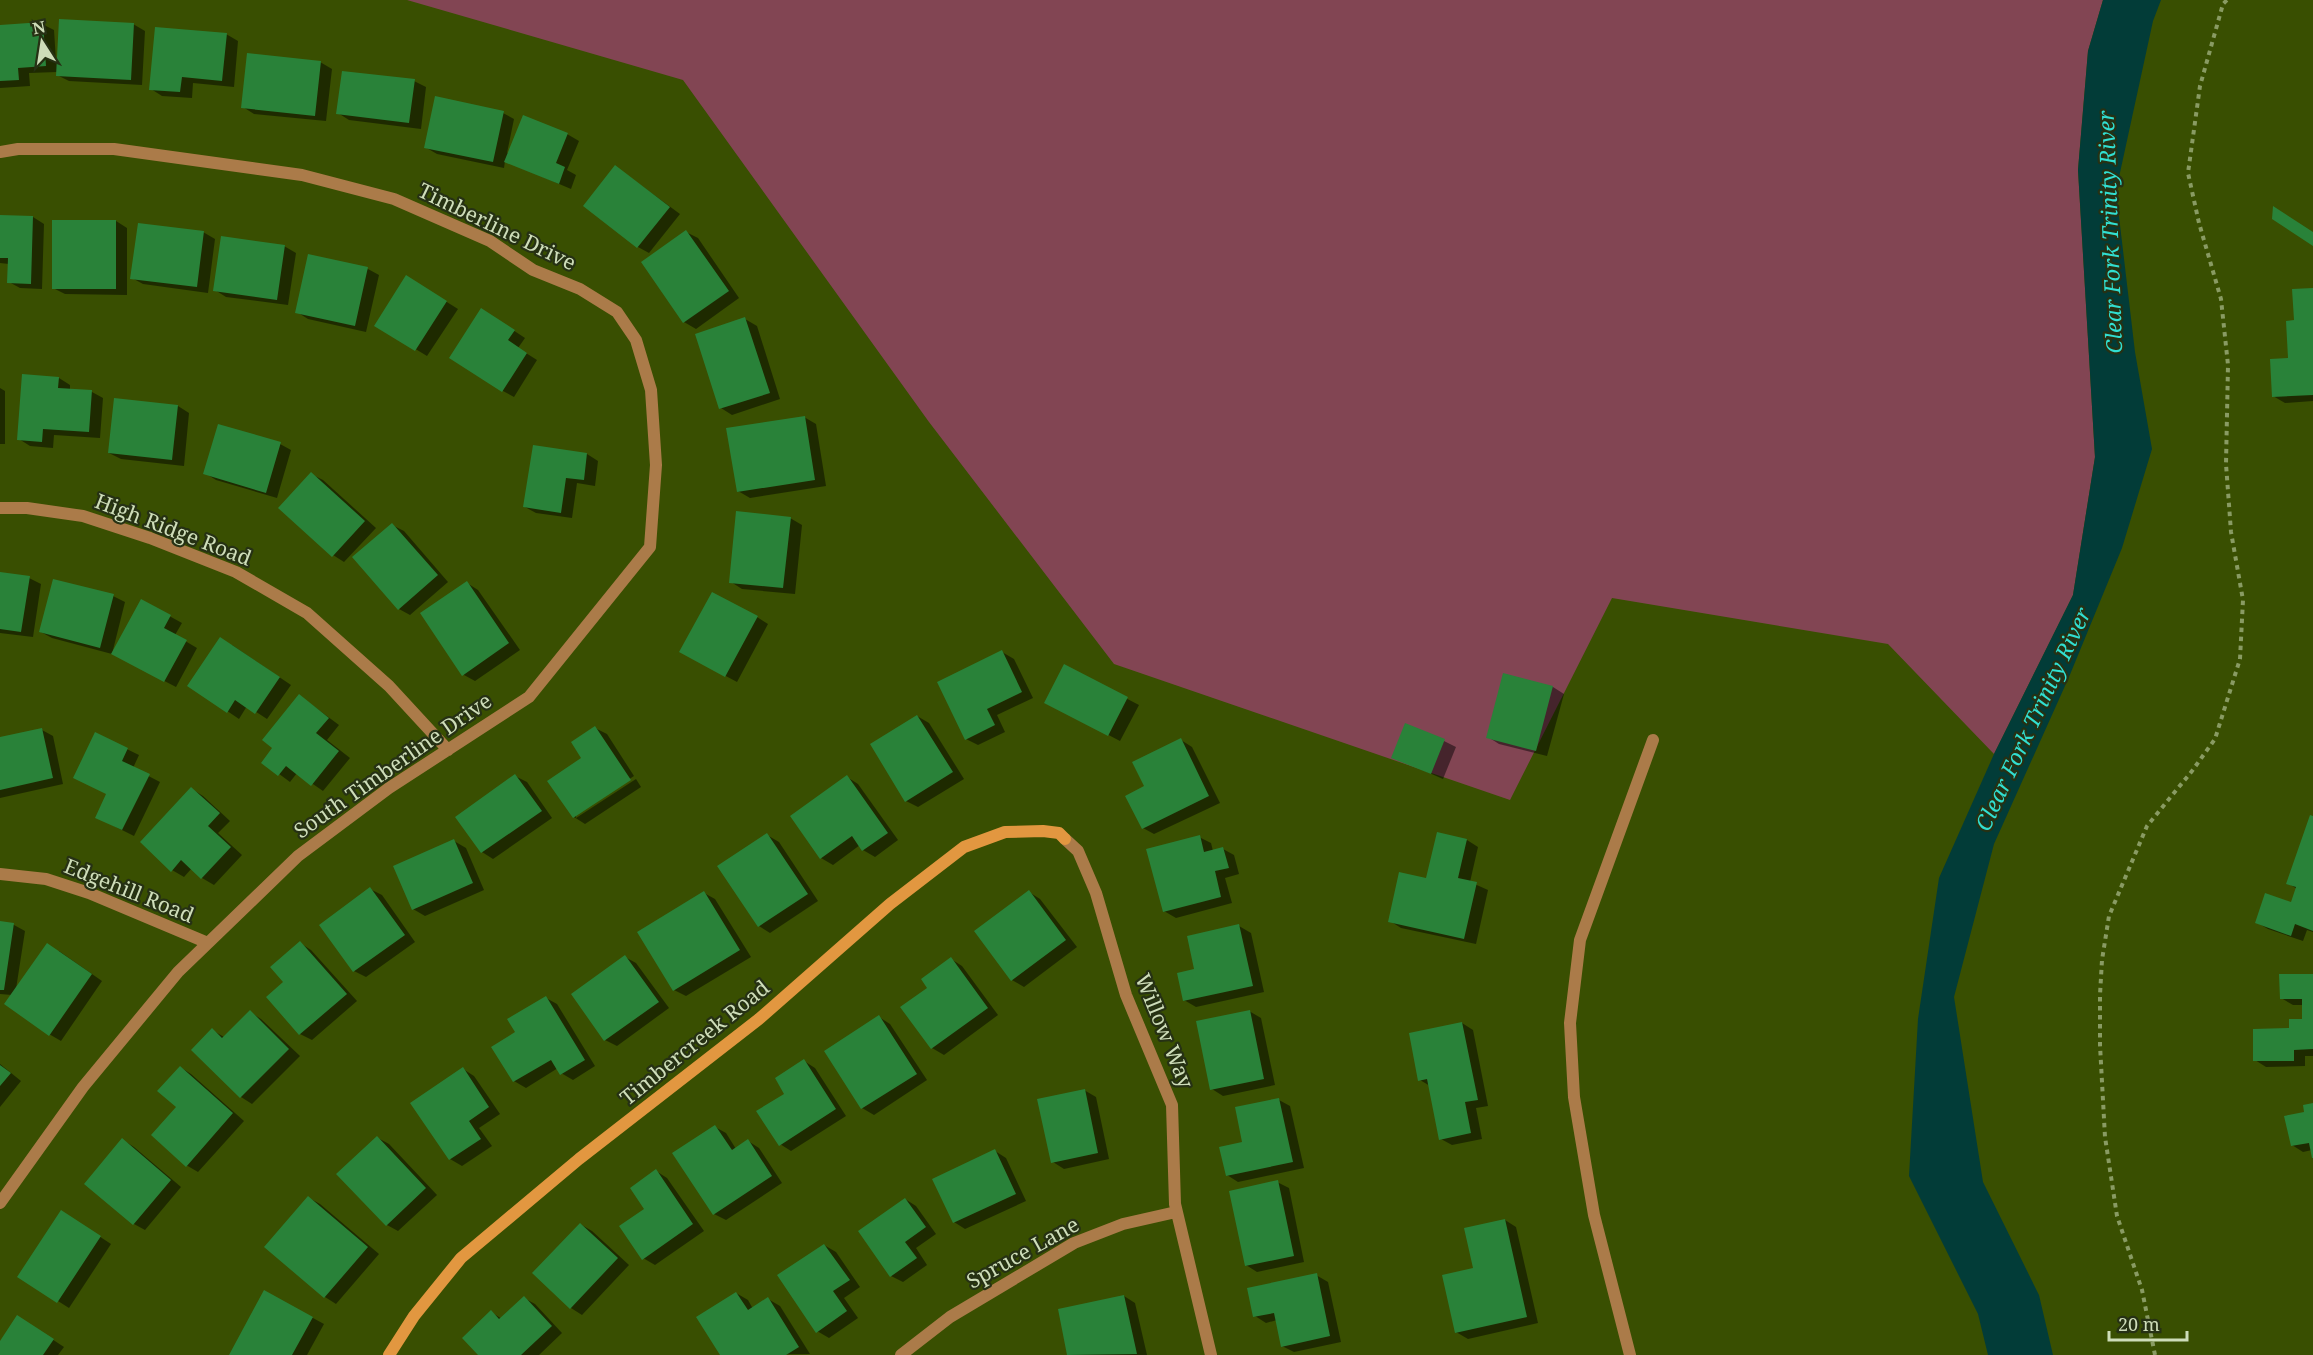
<svg xmlns="http://www.w3.org/2000/svg" width="2313" height="1355" font-family="'Noto Serif',serif">
  <style>
    .green { fill: #824553 }
    .water { fill: #023c38 }
    .shadow { fill: #0007 }
    .building { fill: #298239 }
    .lines { fill: none; stroke-linecap: round; stroke-linejoin: round }
    .path { stroke: #899b63; stroke-width: 4; stroke-dasharray: 4.5 4.5; stroke-linecap: butt }
    .street { stroke: #ab7b49; stroke-width: 12 }
    .secondary { stroke: #e29740; stroke-width: 12 }
    .labels { text-anchor: middle; stroke-width: 4.5; stroke-linejoin: round; paint-order: stroke }
    .street-label { font-size: 21px; fill: #ceddb9; stroke: #263114 }
    .water-label { font-size: 22px; font-style: italic; fill: #31dfd1; stroke: #263114 }
  </style>
  <rect width="100%" height="100%" fill="#394f01"/>
  <!-- green -->
  <path class="green" d="M407,0H2103L2088,51L2078,170L2095,457L2073,595L1994,754L1888,644L1612,598L1510,800L1114,664L929,422L683,80Z"/>
  <!-- water -->
  <path class="water" d="M2103,0H2161L2153,21L2116,191L2135,352L2152,449L2122,548L2069,677L1994,844L1954,997L1983,1182L2039,1295L2053,1355H1988L1978,1314L1909,1176L1918,1019L1939,878L1994,754L2073,595L2095,457L2078,170L2088,51Z"/>
  <!-- shadow -->
  <path class="shadow" d="M42,24L54,30L56,61L133,24L145,31L142,85L69,81L57,75V72L29,73L30,86L0,88V27Z
    M226,34L238,41L234,87L193,83L192,98L162,96L151,89Z
    M320,62L332,69L326,121L254,114L243,107Z
    M414,81L426,87L421,129L349,120L338,113Z
    M503,113L514,119L507,153L567,134L579,141L567,170L576,175L571,189L505,161L504,168L437,154L425,147Z
    M616,167L680,214L649,253L638,247Z
    M0,216L33,217L44,224L42,289L20,288L9,282V264L0,263Z
    M116,221L127,228V295L65,294L53,288Z
    M203,232L215,239L208,293L143,284L132,278Z
    M686,232L698,238L739,298L696,329L684,322Z
    M284,246L296,253L288,305L226,297L215,290Z
    M368,269L379,275L366,332L308,319L297,312Z
    M418,284L458,309L427,356L376,325Z
    M2313,289V401L2285,403L2273,396L2290,359L2295,322Z
    M492,316L525,338L518,348L537,360L514,397L503,391Z
    M745,319L757,326L780,399L732,415L721,408Z
    M59,378L70,385V391L92,392L103,398L100,438L54,435L53,448L30,446L19,439Z
    M0,388L5,391V444H0Z
    M178,406L189,413L184,466L121,459L109,453Z
    M804,417L816,424L826,486L750,498L738,491Z
    M280,444L291,450L277,498L216,480L205,473Z
    M534,447L587,454L598,461L595,486L577,483L572,518L536,513L525,507Z
    M311,474L323,480L376,528L344,562L333,555Z
    M790,518L802,525L795,594L742,589L731,582Z
    M392,525L404,531L448,582L410,615L399,609Z
    M0,574L29,578L41,584L33,637L0,633Z
    M467,583L478,590L520,650L475,681L464,675Z
    M113,596L125,602L112,654L52,638L41,632Z
    M142,601L182,623L175,635L197,648L176,687L124,660Z
    M757,617L768,624L737,682L681,652Z
    M232,645L291,685L267,719L247,706L239,719L189,685Z
    M1002,652L1014,659L1033,698L997,715L1005,732L978,745L966,739Z
    M1064,666L1139,705L1120,741L1055,707Z
    M1504,674L1553,687L1564,694L1547,756L1499,744L1488,737Z
    M300,696L339,725L327,740L350,758L323,791L297,773L290,782L263,762L274,748Z
    M917,716L929,723L964,779L918,807L906,801Z
    M595,728L607,734L634,776L576,814V818L636,779L641,787L585,824L574,817L584,758Z
    M42,730L53,736L63,784L0,798V739Z
    M96,734L139,755L133,768L160,782L134,836L108,823V794Z
    M1181,740L1192,747L1220,803L1154,834L1143,828L1146,787Z
    M1444,741L1456,747L1443,779L1393,757Z
    M515,776L527,782L552,818L493,859L482,852Z
    M847,777L858,784L898,840L875,857L863,850L860,845L833,865L821,858Z
    M192,789L203,796L230,821L218,833L242,855L214,885L202,878L192,868L184,877L172,870Z
    M2313,818V932L2307,930L2303,941L2268,929L2256,922L2292,904L2297,889L2288,883Z
    M767,835L779,842L818,901L770,933L759,926Z
    M1199,837L1211,843L1213,851L1223,849L1234,855L1239,874L1225,878L1232,903L1176,918L1164,911Z
    M1467,840L1478,847L1470,882L1488,890L1476,944L1401,928L1390,921Z
    M454,841L466,848L484,890L425,916L413,909Z
    M370,889L382,895L415,942L366,977L354,971Z
    M1029,892L1040,899L1077,947L1024,987L1012,980L976,932Z
    M704,893L715,899L751,957L686,996L674,990Z
    M0,923L14,925L25,931L16,989L59,951L102,981L61,1041L49,1034L12,995L0,994Z
    M1239,926L1251,933L1264,992L1196,1007L1184,1000L1196,970Z
    M300,943L311,950L357,1001L312,1040L300,1034L285,982Z
    M625,957L636,963L669,1008L617,1046L605,1040Z
    M951,959L962,966L998,1015L944,1055L932,1048L929,988Z
    M2313,975V1056H2305V1066L2266,1067L2255,1060L2303,1020V1005H2293L2281,998Z
    M546,998L557,1004L595,1066L573,1080L561,1073L558,1068L526,1088L514,1081L517,1032Z
    M1249,1011L1261,1018L1275,1085L1223,1096L1212,1089Z
    M250,1012L261,1019L300,1056L252,1104L241,1097L212,1030L224,1037Z
    M879,1017L890,1024L927,1080L874,1115L862,1108L826,1051Z
    M1462,1023L1473,1030L1488,1106L1476,1108L1482,1139L1452,1145L1441,1139L1430,1086L1420,1080Z
    M804,1061L815,1068L846,1116L791,1151L780,1144L786,1094Z
    M0,1064L21,1081L0,1107Z
    M180,1067L191,1074L244,1121L198,1172L186,1165L178,1107Z
    M463,1069L474,1076L500,1114L479,1128L492,1146L462,1166L450,1159L412,1103Z
    M1084,1090L1096,1097L1109,1159L1064,1169L1053,1162Z
    M1279,1100L1290,1106L1304,1168L1238,1182L1227,1175Z
    M2313,1104V1155L2312,1150L2303,1152L2292,1145L2306,1113Z
    M715,1127L726,1133L736,1149L748,1141L759,1148L782,1183L726,1220L714,1214Z
    M378,1138L389,1144L437,1195L398,1231L387,1225Z
    M123,1140L134,1147L181,1187L145,1230L134,1224Z
    M995,1151L1006,1158L1026,1201L965,1229L954,1222Z
    M656,1171L667,1178L704,1231L655,1265L643,1258Z
    M1277,1182L1289,1188L1304,1262L1257,1272L1246,1265Z
    M309,1198L320,1204L379,1254L336,1304L325,1297L266,1246Z
    M905,1199L916,1206L936,1234L916,1248L927,1265L903,1282L891,1276Z
    M73,1219L111,1244L69,1308L20,1277Z
    M1505,1220L1516,1227L1538,1323L1468,1339L1456,1332L1475,1269Z
    M580,1224L592,1231L629,1265L582,1315L571,1308Z
    M824,1245L836,1252L860,1287L844,1298L858,1318L829,1338L817,1331Z
    M1316,1275L1328,1282L1341,1342L1294,1352L1282,1346L1277,1320L1266,1323L1255,1316Z
    M265,1292L324,1324L307,1355H232Z
    M736,1293L748,1300L753,1309L768,1299L780,1306L810,1354L722,1355Z
    M1124,1296L1135,1303L1147,1355H1069L1059,1310Z
    M524,1298L535,1304L562,1333L539,1355H480L491,1312L502,1319Z
    M29,1324L64,1347L58,1355H0V1344Z"/>
  <!-- building -->
  <path class="building" d="M59,19L134,23L131,80L56,76Z
    M43,22L46,66L18,68L19,80L0,81V25Z
    M155,27L227,33L222,81L182,77L180,92L149,90Z
    M247,53L321,61L315,116L241,108Z
    M342,71L415,79L409,123L336,114Z
    M435,96L504,111L493,162L424,148Z
    M523,115L568,133L556,163L565,167L559,184L504,162Z
    M615,165L670,207L637,248L583,206Z
    M2273,206L2313,232V246L2272,219Z
    M0,215L33,216L31,284L7,283L8,258H0Z
    M52,220H116V289H52Z
    M138,223L204,231L197,287L130,279Z
    M686,230L729,291L683,323L641,262Z
    M221,236L285,245L277,300L213,291Z
    M308,254L368,267L355,326L295,313Z
    M406,275L447,301L415,351L374,326Z
    M2313,288V395L2272,397L2270,359L2288,358L2286,321L2294,320L2292,289Z
    M481,308L515,330L508,340L527,353L502,392L449,358Z
    M745,317L770,393L719,409L695,334Z
    M22,374L59,377L58,388L92,390L89,432L43,429L42,442L17,440Z
    M114,398L178,405L172,460L108,453Z
    M805,416L815,480L737,492L726,428Z
    M218,424L281,442L266,493L203,474Z
    M533,445L587,453L584,480L566,478L561,513L523,507Z
    M311,472L365,521L332,557L278,508Z
    M736,511L791,517L783,588L729,583Z
    M392,523L438,575L398,610L352,557Z
    M0,572L30,576L21,632L0,629Z
    M53,579L114,594L100,648L39,632Z
    M467,581L509,643L462,676L420,613Z
    M712,592L758,616L725,677L679,652Z
    M141,599L171,615L164,628L187,640L164,682L111,654Z
    M220,637L280,677L255,714L235,700L227,713L187,686Z
    M1002,650L1022,692L987,709L995,725L965,740L937,682Z
    M1064,664L1128,697L1108,736L1044,703Z
    M1503,673L1553,686L1536,751L1486,738Z
    M299,694L329,718L316,733L339,751L311,786L286,766L278,776L261,763L272,748L262,740Z
    M917,715L953,772L905,802L870,744Z
    M1405,723L1445,739L1431,774L1391,758Z
    M595,726L631,780L573,818L547,781L581,758L571,742Z
    M42,728L53,778L0,790V737Z
    M95,732L128,748L122,761L150,774L122,830L95,818L106,794L73,778Z
    M1181,738L1209,796L1142,829L1125,796L1144,786L1132,762Z
    M515,774L542,811L481,853L455,817Z
    M847,775L888,833L862,851L852,836L820,859L790,816Z
    M191,787L220,813L208,826L231,847L201,879L181,860L171,872L140,842Z
    M2310,815L2313,816V931L2295,924L2291,936L2255,923L2265,893L2291,902L2296,887L2286,884Z
    M1437,832L1467,839L1458,878L1477,882L1464,939L1388,922L1399,872L1426,878Z
    M767,833L808,894L758,927L717,866Z
    M1200,835L1204,852L1223,847L1229,868L1215,871L1221,897L1163,912L1146,849Z
    M454,839L473,883L412,910L393,866Z
    M370,887L405,935L353,972L319,925Z
    M1029,890L1066,940L1011,981L974,931Z
    M704,891L740,950L673,991L637,932Z
    M0,921L14,923L4,990H0Z
    M1239,924L1253,986L1183,1001L1177,973L1194,969L1187,936Z
    M300,941L347,994L299,1035L266,997L283,982L270,967Z
    M47,943L92,974L49,1036L4,1004Z
    M625,955L659,1002L604,1041L571,994Z
    M951,957L988,1008L931,1049L900,1007L927,988L921,979Z
    M2279,974H2313V1049L2294,1050V1061H2253V1029L2289,1028V1019H2302V999H2280Z
    M546,996L585,1060L560,1075L551,1060L513,1082L491,1047L515,1032L507,1019Z
    M250,1010L289,1049L240,1098L191,1050L212,1028L222,1038Z
    M1250,1010L1264,1079L1210,1090L1196,1021Z
    M879,1015L917,1074L861,1109L824,1051Z
    M1462,1022L1478,1100L1465,1102L1471,1133L1439,1140L1427,1079L1418,1081L1409,1033Z
    M804,1059L836,1109L779,1146L756,1111L784,1094L775,1078Z
    M0,1065L11,1073L0,1086Z
    M180,1066L233,1113L186,1167L151,1135L176,1107L157,1091Z
    M463,1067L489,1107L469,1121L481,1139L449,1160L410,1103Z
    M1085,1089L1098,1153L1051,1163L1037,1099Z
    M1279,1098L1293,1162L1226,1176L1219,1147L1242,1142L1235,1107Z
    M2313,1103V1158H2312L2309,1143L2291,1146L2284,1116L2304,1112L2303,1105Z
    M715,1125L732,1150L748,1139L772,1176L713,1215L672,1153Z
    M377,1136L426,1188L386,1226L336,1174Z
    M122,1138L171,1180L133,1225L84,1184Z
    M995,1149L1016,1194L953,1223L932,1179Z
    M656,1169L693,1224L642,1260L619,1226L644,1209L630,1188Z
    M1278,1180L1294,1256L1245,1266L1229,1191Z
    M308,1196L368,1247L324,1298L264,1247Z
    M905,1198L926,1227L905,1242L917,1258L890,1277L858,1231Z
    M61,1210L101,1236L57,1303L17,1277Z
    M1505,1219L1527,1317L1455,1333L1442,1275L1473,1268L1464,1228Z
    M580,1223L618,1258L570,1309L532,1273Z
    M824,1244L850,1280L833,1291L847,1311L816,1333L777,1275Z
    M1317,1273L1330,1336L1281,1347L1274,1313L1253,1317L1247,1288Z
    M264,1290L313,1317L292,1355H229Z
    M736,1292L748,1310L768,1297L799,1347L786,1355H720L696,1317Z
    M1124,1295L1137,1354L1067,1355L1058,1309Z
    M524,1296L552,1326L521,1355H478L462,1338L491,1310L499,1319Z
    M17,1315L54,1339L43,1355H0V1341Z"/>
  <g class="lines">
    <!-- path -->
    <path class="path" d="M2155,1355L2142,1290L2117,1216L2105,1137L2100,1045V995L2102,960L2109,916L2147,826L2192,771L2215,739L2240,659L2243,600L2231,532L2226,464L2228,365L2221,299L2199,223L2188,173L2200,86L2223,4L2227,0"/>
    <!-- street -->
    <path class="street" d="M0,152L18,149H114L302,175L394,199L490,241L533,270L580,289L617,312L636,340L651,390L656,465L650,547L529,697L389,788L298,856L178,972L83,1087L0,1203
      M0,508H27L83,516L150,538L236,572L307,613L389,686L448,750
      M1065,839L1078,851L1096,893L1126,995L1172,1105L1175,1204L1211,1355
      M0,874L46,879L89,893L208,943
      M901,1355L950,1317L1074,1243L1123,1224L1176,1212
      M1630,1355L1594,1215L1574,1097L1570,1023L1580,940L1653,740"/>
    <!-- secondary -->
    <path class="secondary" d="M389,1355L414,1316L461,1258L579,1159L759,1019L890,904L964,847L1005,832L1043,831L1059,833L1065,839"/>
  </g>
  <g class="labels">
    <!-- street labels -->
    <g class="street-label">
      <text transform="translate(497 227) rotate(26)" y="7">Timberline Drive</text>
      <text transform="translate(173 530) rotate(21)" y="7">High Ridge Road</text>
      <text transform="translate(393 766) rotate(-35)" y="7">South Timberline Drive</text>
      <text transform="translate(129 891) rotate(22)" y="7">Edgehill Road</text>
      <text transform="translate(1164 1031) rotate(68)" y="7">Willow Way</text>
      <text transform="translate(695 1043) rotate(-39)" y="7">Timbercreek Road</text>
      <text transform="translate(1023 1253) rotate(-29)" y="7">Spruce Lane</text>
    </g>
    <!-- water labels -->
    <g class="water-label">
      <text transform="translate(2110 232) rotate(-92)" y="8">Clear Fork Trinity River</text>
      <text transform="translate(2033 719) rotate(-65)" y="8">Clear Fork Trinity River</text>
    </g>
  </g>
  <!-- north arrow -->
  <g transform="translate(42 42) rotate(348)" stroke="#263114" stroke-width="4.5" paint-order="stroke">
  <path d="M0-4.5L10 22L0 15L-10 22Z" fill="#ceddb9"/>
  <text y="-9" font-size="16" font-weight="bold" text-anchor="middle" fill="#ceddb9">N</text>
  </g>
  <!-- scale -->
  <path d="M2109 1331v9h78v-9" fill="none" stroke="#ceddb9" stroke-width="3"/>
  <text x="2118" y="1331" font-size="18" fill="#ceddb9" stroke="#263114" stroke-width="4.5" paint-order="stroke">20 m</text>
</svg>
